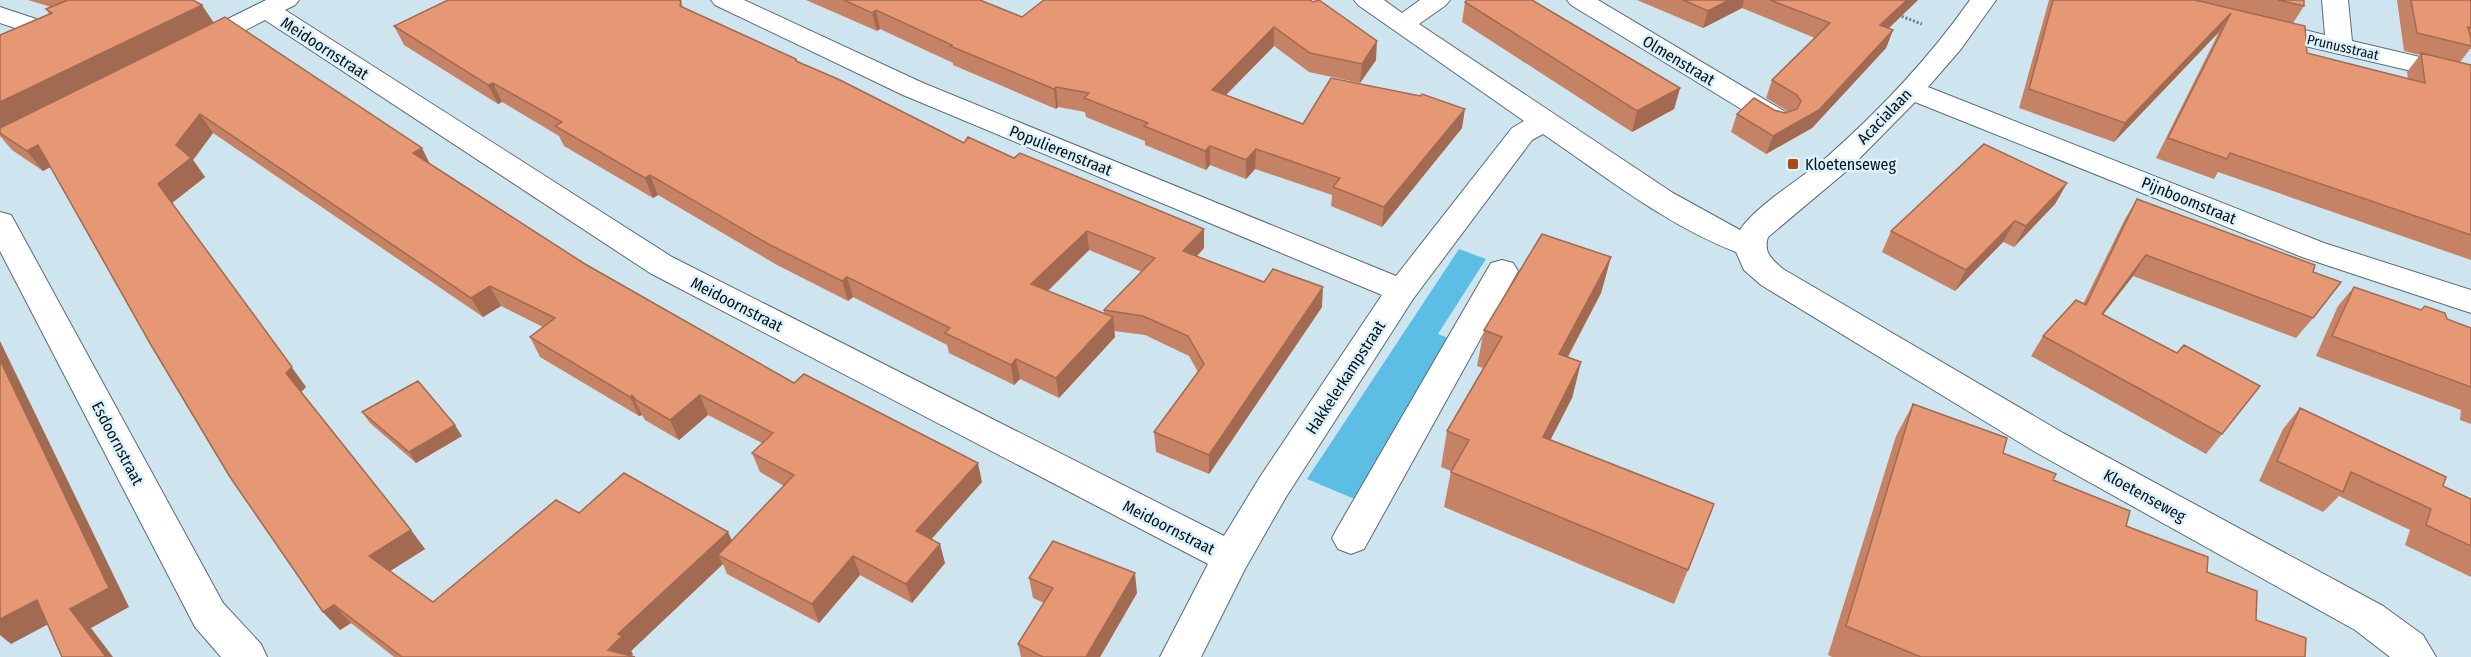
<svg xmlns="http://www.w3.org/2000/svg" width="2471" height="657" font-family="'Fira Sans Condensed',sans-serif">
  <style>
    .forest { fill: #5cbde5 }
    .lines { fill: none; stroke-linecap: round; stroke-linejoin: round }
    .minor-casing { stroke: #576b75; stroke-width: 2 }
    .path { stroke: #707f87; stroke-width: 3; stroke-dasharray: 2 2; stroke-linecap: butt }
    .minor { fill: #fff; fill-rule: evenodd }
    .wall { fill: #c68264; fill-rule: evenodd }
    .shaded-wall { fill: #a16a51 }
    .building { fill: #e69774; stroke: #a16a51; stroke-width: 1.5 }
    .poi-dot { fill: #ad4a12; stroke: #dbf2fd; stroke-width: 2 }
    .labels { text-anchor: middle; stroke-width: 5; stroke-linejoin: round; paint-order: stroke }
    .far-street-label { font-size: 14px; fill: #091115; stroke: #dbf2fd }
    .street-label { font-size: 16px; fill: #091115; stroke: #dbf2fd }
    .poi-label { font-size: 16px; fill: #091115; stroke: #dbf2fd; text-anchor: start }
  </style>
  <rect width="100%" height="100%" fill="#cee5f0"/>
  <!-- forest -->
  <path class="forest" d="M1459,249L1486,259L1438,334L1455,341L1357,500L1307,479Z"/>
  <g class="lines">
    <!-- minor casing -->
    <g class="minor-casing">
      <path id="minor" d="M266,0H299L295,5L285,10L672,257L1224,536L1260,477L1382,295L903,95L715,5L711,0H744L923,83L1396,276L1512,128L1524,121L1358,5L1354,0H1384L1402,13L1420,0H1450L1446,5L1419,24L1673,193L1740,230C1756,205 1804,177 1828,156C1881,109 1929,58 1970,0H1996L1961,49L1928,87L2324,243L2471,290V313L2302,257L1915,102L1849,169L1768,237C1763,253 1772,259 1783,269L2063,433L2383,606L2423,635L2436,657H2390L2355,630L2037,453L1761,285L1744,270L1736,252C1666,225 1605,176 1543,134L1532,140L1413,299L1286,497L1245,569L1201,657H1160L1208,564L650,273L265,20L207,50L198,52L189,50L185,44L189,38Z
        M1567,0H1598L1789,114L1793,120L1789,126L1779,129L1769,126L1571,5Z
        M2322,0H2348L2352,41L2471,69V85L2254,34L2250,28L2254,22L2263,20L2325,35Z
        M0,7L36,19L40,24L36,29L27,32L0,23Z
        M0,212L11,215L15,222L223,603L261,644L267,657H221L195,627L0,251Z
        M1502,260L1513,263L1518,271L1364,549L1351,554L1338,549L1332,538L1338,527L1491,263Z"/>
    </g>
    <!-- path -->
    <path class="path" d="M1898,15L1922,24"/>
    <!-- minor -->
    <use href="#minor" class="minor"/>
  </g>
  <!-- wall -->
  <path class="wall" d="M28,0H193L214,23L585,264L794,383L982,482L931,539L945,563L912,603L860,575L819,623L727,574L723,564L631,651L633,654L631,656L635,657H394L351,623L340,630L323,612L50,167L43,171L12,150L0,136V35L49,14L46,9L51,7ZM213,133L483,317L501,306L543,327L530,337L540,357L639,416L642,415L645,420L679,440L708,415L762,443L752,453L760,472L784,486L732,541L579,513L433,602L390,571L425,549L301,392L306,387L172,203L205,177L193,160Z
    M806,0H980L1022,17L1310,0L1376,60L1360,83L1309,72L1274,46L1226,95L1303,124L1462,128L1382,227L1331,206L1332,195L1255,169L1246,179L1210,165L1206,170L1145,145V141L1086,117L1085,112L1058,107L1056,109L953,65V63L880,29L877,31Z
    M1637,0H1918L1888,29L1893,30L1886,48L1812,128L1766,154L1731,132L1737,114L1774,110L1785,113L1789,112L1766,98L1772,80L1815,38L1742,8L1703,28Z
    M2049,0H2304V6L2293,23L2307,53L2408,79L2407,72L2420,55L2404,51L2397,0H2471V48L2460,62L2471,65V260L2218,172L2214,179L2156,158L2219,32L2114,142L2019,108Z
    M681,1L683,8L796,59L797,62L964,143L1204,248L1197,256L1322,307L1209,474L1156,452L1154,432L1198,372L1189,356L1145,335L1114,331L1115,337L1059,398L1020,379L1014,385L949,353L947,345L853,297L848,301L777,265L658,195L653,198L564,146L559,136L502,102L498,104L404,45L394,26ZM1089,250L1142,272L1104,310V314L1048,291Z
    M1465,2L1680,88L1674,109L1632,132L1462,22Z
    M2067,183L2055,204L2014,247L2003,242L1955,291L1882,252L1891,231Z
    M2137,199L2313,272V318L2296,338L2133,276L2103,314L2222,434L2206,454L2031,356L2043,336L2083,304L2125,219Z
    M1611,257L1601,293L1568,357L1581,362L1572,398L1550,440L1688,570L1674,604L1444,507L1451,471L1441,467L1447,431L1483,368L1477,366L1484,330Z
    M2354,287L2471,328V424L2460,420L2461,410L2316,356L2338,306Z
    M1913,404L2053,480L2126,526L2207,572L2256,620L2305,657H1832L1828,655L1896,436Z
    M2300,408L2443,486L2471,499V577L2405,545L2410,530L2339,496L2323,512L2259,481L2283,429Z
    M362,412L462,436L416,463L370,423Z
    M1029,578L1137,593L1100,657H1021L1018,644L1044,603L1033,598Z"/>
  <!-- shaded-wall -->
  <path class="shaded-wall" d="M1729,0H1744L1742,8L1703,28L1708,11Z
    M1907,0H1918L1873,43L1880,25Z
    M202,5L214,23L0,128V102Z
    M876,10L880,29L877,31L872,13Z
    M2231,13L2219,32L2114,142L2125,123Z
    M1274,27V46L1212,109V90Z
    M1893,30L1886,48L1812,128L1766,154L1773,136Z
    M1377,41L1376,60L1360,83L1362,64Z
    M493,83L502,102L498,104L488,85Z
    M1056,87L1058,107L1056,109L1054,89Z
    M1680,88L1674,109L1632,132L1637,111Z
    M1465,109L1462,128L1382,227L1384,207Z
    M200,114L213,133L193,160L205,177L172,203L306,387L300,393L286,373L158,184L176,145Z
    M38,145L54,165L43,171L27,151Z
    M1210,146V165L1206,170L1205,151Z
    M422,148L432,168L413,153Z
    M1256,149L1255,169L1246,179V160Z
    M650,175L658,195L653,198L645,178Z
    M2067,183L2055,204L2014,247L2026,226Z
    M2015,221L2003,242L1955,291L1966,270Z
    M1204,229V248L1184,270L1183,251Z
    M1087,231L1089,250L1034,304L1031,284Z
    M2146,255L2133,276L2088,334L2102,314Z
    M1611,257L1601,293L1550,390L1559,354Z
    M847,277L853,297L848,301L842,281Z
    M490,286L501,306L483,317L471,298Z
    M1323,287L1322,307L1209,474V455Z
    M1113,317L1115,337L1059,398L1056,378Z
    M0,341L129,607L91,628L113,657H106L70,609L0,360Z
    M1016,359L1020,379L1014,385L1011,365Z
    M1581,362L1572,398L1534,472L1543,437Z
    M632,395L642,415L639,416L630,397Z
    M700,395L708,415L679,440L670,420Z
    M455,425L462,436L416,463L409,452Z
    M978,463L982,482L921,551L916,531Z
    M411,530L425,549L384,575L369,556Z
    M728,532L737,551L718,555L723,564L631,651L633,654L630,657L608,650L618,634Z
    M940,544L945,563L912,603L906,584Z
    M853,556L860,575L819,623L812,604Z
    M1135,573L1137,593L1100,657H1086Z
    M37,600L58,619L11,644L0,635V619Z
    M334,605L351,623L340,630L323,612Z"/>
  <!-- building -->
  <path class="building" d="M68,0H193L202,5L0,102V35L52,13L46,9Z
    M448,0H679L681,1L680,6L796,59V61L840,80L964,143L968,137L1014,158L1020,153L1204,229L1183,251L1264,282L1273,269L1323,287L1209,455L1154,432L1204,364L1188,336L1143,316L1104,310L1155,258L1087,231L1031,284L1113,317L1056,378L1016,359L1011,365L945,333L950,328L847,277L842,281L770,245L650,175L645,178L555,126L562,122L493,83L488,85L394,26Z
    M844,0H980L1022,17L1044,0H1310L1313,2L1319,0L1377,41L1362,64L1310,53L1274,27L1212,90L1303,124L1331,78L1420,96L1422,94L1465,109L1384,207L1333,187L1340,178L1256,149L1246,160L1210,146L1205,151L1144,126L1148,123L1084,98L1089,93L1056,87L1054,89L950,46L952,45L876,10L872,13Z
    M1467,0H1532L1680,88L1637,111L1465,2Z
    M1683,0H1729L1708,11Z
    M1770,0H1907L1880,25L1893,30L1819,110L1773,136L1737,114L1754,98L1774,110L1785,113L1797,109L1801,101L1797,95L1772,80L1830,23Z
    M2053,0H2195L2305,26L2307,53L2425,83L2421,53L2471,65V235L2230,153L2227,159L2168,138L2231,13L2125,123L2029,89Z
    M2278,0H2304V6Z
    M2411,0H2471V28L2468,27L2471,39V46L2417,33Z
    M225,17L422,148L413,153L585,264L794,383L804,374L978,463L916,531L940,544L906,584L853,556L812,604L718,555L794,475L752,453L773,433L700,395L670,420L636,400L632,395L630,397L530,337L555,318L490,286L471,298L200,114L176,145L191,158L158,184L292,367L286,373L411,530L369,556L433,602L556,500L579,513L624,473L728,532L618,634L622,636L608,650L635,657H402L334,605L323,612L230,477L151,345L38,145L27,151L0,133V128Z
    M1984,144L2067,183L2026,226L2015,221L1966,270L1891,231Z
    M2137,199L2315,265L2313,272L2341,282L2313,318L2146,255L2102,314L2177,353L2184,345L2260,386L2222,434L2043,336L2076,300L2086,305Z
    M1542,234L1611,257L1559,354L1581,362L1543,437L1714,504L1688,570L1451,472L1469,440L1447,431L1502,337L1484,330Z
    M2354,287L2421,310L2425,306L2445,313L2447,319L2471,328V387L2332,336Z
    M0,360L109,588L70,609L106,657H62L37,600L0,619Z
    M418,381L455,425L409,452L362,412Z
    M1913,404L2007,438L2003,453L2056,474L2053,480L2130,511L2126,526L2208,557L2207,572L2257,591L2256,620L2306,638L2305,657H1921L1846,626Z
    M2300,408L2446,477L2443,486L2471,499V546L2426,525L2431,509L2351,472L2343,492L2277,461Z
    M1053,541L1135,573L1086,657H1043L1018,644L1053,588L1029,578Z"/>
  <!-- markers -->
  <rect class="poi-dot" x="1787" y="158" width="12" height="12" rx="3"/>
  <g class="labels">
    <!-- far-street labels -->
    <g class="far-street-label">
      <text transform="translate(2343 47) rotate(13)" y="5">Prunusstraat</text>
    </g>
    <!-- street labels -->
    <g class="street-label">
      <text transform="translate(325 48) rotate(33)" y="6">Meidoornstraat</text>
      <text transform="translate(1679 60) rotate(31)" y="6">Olmenstraat</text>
      <text transform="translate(1884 116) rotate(-46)" y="6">Acacialaan</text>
      <text transform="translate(1061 150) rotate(22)" y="6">Populierenstraat</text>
      <text transform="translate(2189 200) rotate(22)" y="6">Pijnboomstraat</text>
      <text transform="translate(737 304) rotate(27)" y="6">Meidoornstraat</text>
      <text transform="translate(1345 377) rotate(-57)" y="6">Hakkelerkampstraat</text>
      <text transform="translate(118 443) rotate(62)" y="6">Esdoornstraat</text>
      <text transform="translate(2145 495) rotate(29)" y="6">Kloetenseweg</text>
      <text transform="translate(1169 527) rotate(27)" y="6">Meidoornstraat</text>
    </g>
    <!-- poi labels -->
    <g class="poi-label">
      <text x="1805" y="170">Kloetenseweg</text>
    </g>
  </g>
</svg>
